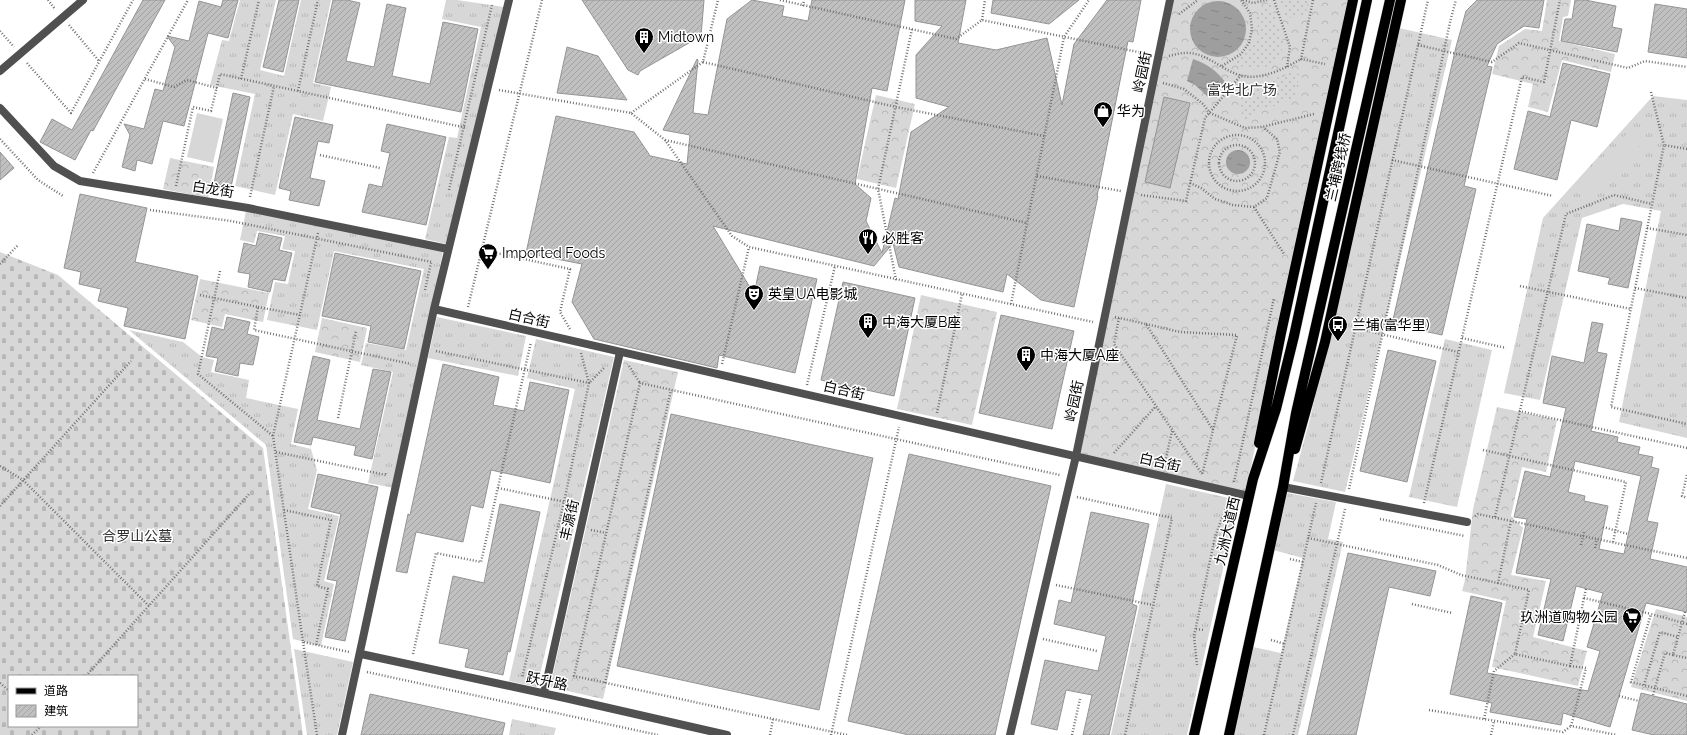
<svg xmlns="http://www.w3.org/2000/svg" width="1687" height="735" font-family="Raleway,'Noto Sans SC',sans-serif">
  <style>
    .grass { fill: url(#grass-tufts) }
    .forest { fill: url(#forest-crowns) }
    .cemetery { fill: url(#cemetery-stones); fill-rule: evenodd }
    .garden { fill: url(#garden-dots) }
    .pitch { fill: #d7d7d7 }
    .water { fill: url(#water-ripples) }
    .building { fill: url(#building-hatch); stroke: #949494; fill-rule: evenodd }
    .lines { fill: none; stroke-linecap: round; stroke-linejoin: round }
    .primary-casing { stroke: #dbdbdb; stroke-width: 11 }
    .path { stroke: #727272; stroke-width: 2.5; stroke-dasharray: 1 2; stroke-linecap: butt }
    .lane { stroke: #505050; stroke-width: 8 }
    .street { stroke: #505050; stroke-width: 8 }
    .primary { stroke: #000; stroke-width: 10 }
    .path-bridge { stroke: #727272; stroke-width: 2.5; stroke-dasharray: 1 2; stroke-linecap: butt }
    .labels { text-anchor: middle; stroke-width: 3; stroke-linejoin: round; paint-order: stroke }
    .poi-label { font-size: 14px; fill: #000; stroke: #fff; text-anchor: start }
    .street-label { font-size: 14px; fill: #000; stroke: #fff }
    .park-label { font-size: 14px; fill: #2e2e2e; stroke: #fff }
  </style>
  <defs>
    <pattern id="grass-tufts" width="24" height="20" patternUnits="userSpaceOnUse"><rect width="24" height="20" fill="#d7d7d7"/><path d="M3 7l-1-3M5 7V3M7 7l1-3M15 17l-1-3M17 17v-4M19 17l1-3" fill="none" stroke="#b7b7b7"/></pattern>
    <pattern id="forest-crowns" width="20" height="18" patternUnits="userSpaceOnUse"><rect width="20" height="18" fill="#d7d7d7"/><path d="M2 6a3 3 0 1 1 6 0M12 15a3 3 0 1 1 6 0" fill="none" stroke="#b7b7b7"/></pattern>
    <pattern id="cemetery-stones" width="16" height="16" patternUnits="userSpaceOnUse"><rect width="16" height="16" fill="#d7d7d7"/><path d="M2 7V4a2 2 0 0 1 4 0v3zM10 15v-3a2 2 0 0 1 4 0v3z" fill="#b7b7b7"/></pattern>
    <pattern id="garden-dots" width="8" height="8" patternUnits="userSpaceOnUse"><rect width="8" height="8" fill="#d7d7d7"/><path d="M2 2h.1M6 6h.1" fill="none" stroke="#b7b7b7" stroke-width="1.8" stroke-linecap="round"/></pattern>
    <pattern id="water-ripples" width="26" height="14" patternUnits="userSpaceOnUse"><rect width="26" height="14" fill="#9e9e9e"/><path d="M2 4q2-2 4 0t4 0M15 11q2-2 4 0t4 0" fill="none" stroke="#868686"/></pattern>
    <pattern id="building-hatch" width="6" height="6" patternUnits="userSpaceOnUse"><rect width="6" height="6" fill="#c0c0c0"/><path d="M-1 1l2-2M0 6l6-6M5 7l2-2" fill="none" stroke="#a3a3a3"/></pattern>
  </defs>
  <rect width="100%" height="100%" fill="#fff"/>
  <!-- grass -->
  <path class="grass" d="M240,0H276L260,70L284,76L301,0H331L313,83L331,87L323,121L293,114L275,195L235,186L255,94L210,85L222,40L229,41Z
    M446,0H457L504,7L446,244L425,239L449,137L457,138L481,27L442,19Z
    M1399,28L1452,40L1345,492L1293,481L1310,419Z
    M1653,96L1687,100V438L1619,422L1661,211L1623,204L1582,218L1540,400L1504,393L1543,218Z
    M246,211L443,251L394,488L368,483L393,372L361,365L366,343L406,350L424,269L334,251L317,330L267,320L275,282L288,284L295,251L282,249L285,236L257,231L254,243L240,240Z
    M437,317L526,336L518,376L428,358Z
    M129,330L183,342L202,357L214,360L211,372L249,380L246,398L298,409L291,444L311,449L317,470L308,509L339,516L324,581L334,584L321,646L293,639L266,445Z
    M536,339L614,357L537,687L509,681L575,389L527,378Z
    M1445,339L1492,350L1457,507L1409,497Z
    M1166,484L1238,500L1187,735H1111Z
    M1287,493L1336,502L1328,539L1343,542L1298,735H1234L1253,647L1281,653L1303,558L1273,550Z
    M294,649L353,662L337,735H307Z
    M512,719L556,728L554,735H509Z"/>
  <!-- forest -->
  <path class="forest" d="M1170,0H1352L1245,494L1076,456Z
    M1547,0H1571L1568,16L1563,17L1559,41L1615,54L1611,72L1562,60L1548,112L1528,107L1533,84L1492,74L1499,46L1525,29L1542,31Z
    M876,95L915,104L896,188L857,179Z
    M170,158L214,167L208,198L163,189Z
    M200,279L269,293L263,322L225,314L222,327L191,320Z
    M921,295L997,312L972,425L897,409Z
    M322,318L367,328L360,362L315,352Z
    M624,360L678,372L603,699L550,687Z
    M1497,407L1557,420L1546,472L1522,467L1511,516L1523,528L1511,575L1546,581L1533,637L1587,651L1578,686L1492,667L1506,601L1462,591L1465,580L1473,509Z
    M1656,609L1687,617V701L1631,687Z"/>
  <!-- cemetery -->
  <path class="cemetery" d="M0,252L58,275L263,448L303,735H0ZM9,676H137V726H9Z"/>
  <!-- garden -->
  <path class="garden" d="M1280,0H1308L1306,13L1294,19L1285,16Z
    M1270,3L1283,40L1281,57C1265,70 1251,75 1234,61C1245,54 1259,45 1258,30C1258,19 1255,18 1261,7Z
    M1290,73L1300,74L1294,97L1279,105L1257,110L1256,115L1244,124L1243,107L1238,105L1241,95L1246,91L1247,85C1256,87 1264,85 1271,78L1282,77Z"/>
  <!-- pitch -->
  <path class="pitch" d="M197,113L223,119L213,163L187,157Z
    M1633,127L1646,139L1589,202L1575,190Z"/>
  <!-- water -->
  <path class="water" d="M1190 29a28 28 0 1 1 56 0a28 28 0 1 1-56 0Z
    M1193,59C1208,64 1217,71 1226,83L1208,97L1195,85L1187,81Z
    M1226 162a12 12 0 1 1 24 0a12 12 0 1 1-24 0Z"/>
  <!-- building -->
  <path class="building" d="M143,0H165L93,131L91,130L75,160L40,142L52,119L72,130Z
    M223,0H238L228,38L208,33L184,126L163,121L152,164L137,160L135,171L122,167L130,135L124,124L144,129L155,89L163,91L175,47L167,36L189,41L199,1L221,7Z
    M279,0H299L283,72L263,67Z
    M333,0H347L360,3L346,61L374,67L387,4L406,8L392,76L430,84L443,22L478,29L461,112L315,82Z
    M582,0H704L701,36L640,71L638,75L628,70Z
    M752,0L784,6L782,16L808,21L812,0H905L887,91L872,88L855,184L871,198L866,221L882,253L895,198L898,199L911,132L949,107L916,98V55L942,26L915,21V0H966L958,43L996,50L1047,38L1062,105L1074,44L1107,0H1141L1133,42L1128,41L1097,196H1098L1074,307L1041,300L1007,274L1003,292L899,267L893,243L874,266L713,226L754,294L760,266L817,279L795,373L719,355L717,368L594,339L572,302L582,264L526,253L556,116L634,132L651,157V156L687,164L690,135L663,130L697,59L698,60L693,113L708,115L727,19Z
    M993,0H1079L1049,24L991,13Z
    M1477,0H1544L1539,28L1524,26L1497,44L1487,66L1492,67L1464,186L1476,189L1442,335L1392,324L1456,47L1466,11Z
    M1575,0H1585L1616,6L1612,27L1622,29L1617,52L1561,41L1565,19H1572Z
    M1655,4L1687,9V58L1648,52Z
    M567,47L598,56L627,100L557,93Z
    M1563,63L1610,74L1597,127L1571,120L1557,180L1514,169L1528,111L1550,117Z
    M233,93L250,97L231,187L214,183Z
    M1164,97L1190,103L1170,188L1145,182Z
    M295,117L333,125L329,143L318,141L310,178L325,181L319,206L289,200L291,191L279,188Z
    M387,124L446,137L426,225L362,212L369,184L382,187L390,153L381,151Z
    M0,152L14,168L0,180Z
    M80,194L147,208L135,262L198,276L185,339L124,326L128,308L98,301L101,289L79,284L81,272L64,268Z
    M1621,218L1642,222L1628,288L1608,284L1610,278L1578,271L1587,224L1619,231Z
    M259,233L282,238L279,250L292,253L285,281L273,279L270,292L248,287L250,274L238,272L244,243L256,246Z
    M335,253L421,271L404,349L368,342L371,326L322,316Z
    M843,282L915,298L894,396L821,380Z
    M1001,315L1074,331L1052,429L979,413Z
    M227,317L250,322L247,334L259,337L253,365L240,363L238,376L215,371L218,358L206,356L212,327L224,330Z
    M1592,322L1603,324L1597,352L1607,354L1591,431L1618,437L1617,442L1640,447L1638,454L1653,457L1651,467L1659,469L1647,521L1658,523L1650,559L1687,567V612L1646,603L1610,727L1563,713L1561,725L1490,712L1492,703L1450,694L1471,596L1502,603L1487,673L1588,691L1600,651L1587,647L1603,593L1576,586L1563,641L1538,635L1551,579L1516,573L1527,519L1514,517L1525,471L1550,477L1566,408L1543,403L1552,356L1584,363ZM1575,461L1641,476L1624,554L1599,549L1608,506L1584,501L1585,496L1568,492Z
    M1388,350L1436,361L1407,482L1360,471Z
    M313,356L330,360L317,420L360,429L373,369L391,372L372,459L354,455L356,446L313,437L311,445L294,442Z
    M443,364L499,377L493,405L524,411L530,382L569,390L550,483L491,470L483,508L471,505L463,542L416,532L407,573L396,571L408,514L410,515Z
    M671,414L873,458L819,710L617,666Z
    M909,454L1051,486L995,735H909L848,721Z
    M318,474L378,487L345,641L325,637L337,581L327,579L341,514L311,507Z
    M500,504L540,512L510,652L508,651L503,675L465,667L469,649L439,643L453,576L484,583Z
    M1091,512L1149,524L1132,604L1137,606L1109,735H1083L1092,695L1066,690L1057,730L1031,724L1045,660L1098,671L1106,636L1054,624L1059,600L1071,603Z
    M1348,553L1436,571L1430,596L1389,587L1356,735H1307Z
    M1641,693L1687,704V735H1654L1632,730Z
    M370,694L505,723L502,735H361Z"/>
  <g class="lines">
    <!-- primary casing -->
    <g class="primary-casing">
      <path id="primary" d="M1259,443L1281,333L1353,0
        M1295,449L1325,342L1401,0
        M1194,735L1253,479L1276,409L1294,336L1367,0
        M1229,735L1283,487L1296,413L1390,0"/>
    </g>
    <!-- path -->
    <path class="path" d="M48,0L55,9
      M780,0L956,39L982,20L1148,54
      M1243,0L1253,3L1267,0
      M1274,0L1290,47L1287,67
      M1313,0L1301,59L1325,64
      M803,6L804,0
      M1179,14L1198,0
      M982,20L985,0
      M69,25L99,61
      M0,31L14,47
      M1418,45L1492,62L1519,43L1628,68L1645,61L1687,67
      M1169,56C1174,55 1179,53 1184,53C1206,51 1223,72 1243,76C1262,80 1286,68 1301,59
      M703,62L896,107L1044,136
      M27,63L71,113L133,0
      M1222,66L1241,54L1249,43L1252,29L1250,13L1241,0
      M145,79L174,87L187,80L217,88
      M241,79L259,0
      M1163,83L1184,89L1203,104L1210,113L1245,128L1262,127L1314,114
      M499,90L631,113L665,140L732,236L749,247L1093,322
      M298,91L318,0
      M1651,92L1664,145
      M631,113L703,62L718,0
      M1209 163a28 28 0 1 1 56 0a28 28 0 1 1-56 0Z
      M0,139L38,180L63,196
      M665,140L1027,223
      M1219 163a18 18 0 1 1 36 0a18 18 0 1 1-36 0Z
      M1687,149L1664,145L1611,407L1687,424
      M320,155L380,168
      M1392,160L1553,196
      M93,173L188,0
      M1037,176L1121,191
      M1190,183L1201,188L1215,199L1233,205L1254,207L1267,198L1280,152L1277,139L1263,127
      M176,186L193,107L211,111L220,74L467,128
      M449,190L492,5
      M1141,195L1186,201L1205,118L1241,75
      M250,197L274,86
      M1254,207L1284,254
      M150,210L231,221L432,262
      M1647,228L1687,235
      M318,233L273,436L303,642L349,652
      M482,250L570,269L560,312L570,329
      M0,264L18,245
      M220,271L198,374L273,436
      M896,280L878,189L912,29
      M1520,286L1631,309
      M1635,288L1687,298
      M425,290L431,263
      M200,295L258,307L254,330L411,364
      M1011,304L1064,37L1089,0
      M258,307L300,315
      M468,307L542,0
      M1115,317L1146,324L1213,430L1202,475
      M1119,318L1114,344L1202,474
      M1146,324L1180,332L1237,335L1213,430
      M1355,328L1458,352
      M1462,338L1506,348
      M436,351L589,383L564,502L522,678
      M581,353L589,383L604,368
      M722,364L749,247
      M629,366L640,383
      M807,385L835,266
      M1519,411L1687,448
      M937,413L962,294
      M338,418L356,331
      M1483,450L1626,482L1613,542
      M276,452L386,475V473
      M1114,453L1156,406
      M0,466L23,480L149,606
      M1164,467L1172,431
      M1687,475L1682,496L1687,498
      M1234,482L1274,298
      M1321,483L1428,0
      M498,488L575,504
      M1349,489L1451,18L1456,0
      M1077,497L1172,518L1125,735
      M1424,503L1522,77L1544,82L1560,0
      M0,506L131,361
      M284,510L331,520L317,586L328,589L316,645
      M1475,516L1478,514L1687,558
      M1495,517L1566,214L1614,195L1652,204
      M1380,519L1465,536
      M1511,521L1498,583L1529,590L1515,654L1570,666L1584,598
      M591,530L606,533
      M1308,538L1438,565L1461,575L1498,583
      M1213,544L1223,546
      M1595,548L1597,539
      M1290,559L1303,562
      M1056,585L1153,605
      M1586,589L1584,598L1651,614
      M1412,604L1452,613
      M1685,612L1673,655L1687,658
      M1196,629L1204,630
      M1043,639L1097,651
      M1271,640L1285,644
      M303,642L317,735
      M413,654L436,553L481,562L531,342
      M1197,665L1194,636L1215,537L1228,502
      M1570,666L1586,668L1571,726L1617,735
      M367,672L658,735
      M86,676L250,493
      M0,683L9,691
      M605,683L671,390
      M1644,685L1660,632L1678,637
      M1653,695L1665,653L1673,655
      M1619,696L1639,701
      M1429,710L1563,732L1571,726
      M1484,719L1494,671L1515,654
      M32,735L41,726
      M770,735L773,719
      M831,735L899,427
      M847,735L574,676L640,383L1060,475
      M1072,735L1080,699
      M1264,735L1316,503
      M1293,735L1345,509
      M1491,735L1494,721"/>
    <!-- lane -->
    <path class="lane" d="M0,71L83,0
      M0,108L54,166L80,181L248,208L448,249
      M1283,487L1467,522
      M361,654L565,698L727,735
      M544,693L620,352
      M1010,735L1076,456L1170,0"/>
    <!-- street -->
    <path class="street" d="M434,309L1249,496
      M342,735L434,309L509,0"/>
    <!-- primary -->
    <use href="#primary" class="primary"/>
    <!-- path-bridge -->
    <path class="path-bridge" d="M1603,527L1628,534
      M1581,545L1584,532
      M1687,624L1651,614L1631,682L1687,696"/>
  </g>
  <!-- icons -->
  <defs>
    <g id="building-pin" transform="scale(1)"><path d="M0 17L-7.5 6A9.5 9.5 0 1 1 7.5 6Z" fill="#000" stroke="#fff"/><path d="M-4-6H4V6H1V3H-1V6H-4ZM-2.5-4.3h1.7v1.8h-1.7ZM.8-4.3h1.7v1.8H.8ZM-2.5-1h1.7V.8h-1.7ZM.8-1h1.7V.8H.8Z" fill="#fff"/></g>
    <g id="shop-pin" transform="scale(1)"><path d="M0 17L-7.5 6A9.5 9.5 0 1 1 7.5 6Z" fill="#000" stroke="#fff"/><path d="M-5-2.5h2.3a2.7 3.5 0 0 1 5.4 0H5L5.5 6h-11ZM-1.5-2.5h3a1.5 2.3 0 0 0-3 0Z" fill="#fff"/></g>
    <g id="restaurant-pin" transform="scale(1)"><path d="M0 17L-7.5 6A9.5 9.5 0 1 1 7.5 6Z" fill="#000" stroke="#fff"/><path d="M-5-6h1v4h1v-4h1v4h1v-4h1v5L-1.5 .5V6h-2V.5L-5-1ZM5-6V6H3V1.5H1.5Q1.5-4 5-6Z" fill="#fff"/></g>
    <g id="supermarket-pin" transform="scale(1)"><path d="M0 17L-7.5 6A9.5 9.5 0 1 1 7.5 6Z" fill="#000" stroke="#fff"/><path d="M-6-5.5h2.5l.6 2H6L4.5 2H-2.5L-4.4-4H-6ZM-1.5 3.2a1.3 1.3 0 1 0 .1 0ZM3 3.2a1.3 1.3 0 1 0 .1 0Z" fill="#fff"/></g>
    <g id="theatre-pin" transform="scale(1)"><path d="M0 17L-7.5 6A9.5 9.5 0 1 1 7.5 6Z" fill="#000" stroke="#fff"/><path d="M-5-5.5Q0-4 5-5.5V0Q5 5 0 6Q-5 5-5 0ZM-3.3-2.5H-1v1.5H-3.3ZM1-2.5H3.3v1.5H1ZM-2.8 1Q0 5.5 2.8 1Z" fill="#fff"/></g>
    <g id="bus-pin" transform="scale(1)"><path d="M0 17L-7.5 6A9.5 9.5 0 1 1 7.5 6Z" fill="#000" stroke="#fff"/><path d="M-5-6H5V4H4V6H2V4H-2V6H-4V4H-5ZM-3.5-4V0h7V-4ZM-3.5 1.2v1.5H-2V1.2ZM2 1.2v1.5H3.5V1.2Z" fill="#fff"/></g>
  </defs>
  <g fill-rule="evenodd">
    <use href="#building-pin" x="644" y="37"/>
    <use href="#shop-pin" x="1103" y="111"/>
    <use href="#restaurant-pin" x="868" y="238"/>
    <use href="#supermarket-pin" x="488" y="253"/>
    <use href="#theatre-pin" x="754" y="294"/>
    <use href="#building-pin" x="868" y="322"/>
    <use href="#bus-pin" x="1338" y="325"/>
    <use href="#building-pin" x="1026" y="355"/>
    <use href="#supermarket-pin" x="1632" y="617"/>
  </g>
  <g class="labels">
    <!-- poi labels -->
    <g class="poi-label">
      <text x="658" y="42">Midtown</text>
      <text x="1117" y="116">华为</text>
      <text x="882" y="243">必胜客</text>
      <text x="502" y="258">Imported Foods</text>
      <text x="768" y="299">英皇UA电影城</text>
      <text x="882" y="327">中海大厦B座</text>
      <text x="1352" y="330">兰埔(富华里)</text>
      <text x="1040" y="360">中海大厦A座</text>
      <text x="1618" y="622" text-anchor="end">玖洲道购物公园</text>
    </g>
    <!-- street labels -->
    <g class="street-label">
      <text transform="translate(1142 72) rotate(-78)" y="5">岭园街</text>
      <text transform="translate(1338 167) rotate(-77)" y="5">兰埔跨线桥</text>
      <text transform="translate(213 189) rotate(9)" y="5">白龙街</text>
      <text transform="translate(529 318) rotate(13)" y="5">白合街</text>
      <text transform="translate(844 390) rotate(13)" y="5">白合街</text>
      <text transform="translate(1074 401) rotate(-78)" y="5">岭园街</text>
      <text transform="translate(1160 462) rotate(13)" y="5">白合街</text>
      <text transform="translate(569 520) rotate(-77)" y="5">丰源街</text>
      <text transform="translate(1227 531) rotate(-77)" y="5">九洲大道西</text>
      <text transform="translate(547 681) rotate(12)" y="5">跃升路</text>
    </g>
    <!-- park labels -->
    <g class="park-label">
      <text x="1242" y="95">富华北广场</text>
      <text x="137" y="541">合罗山公墓</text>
    </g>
  </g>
  <!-- legend -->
  <rect x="8" y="675" width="130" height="52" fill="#ffffff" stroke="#999999"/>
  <rect x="16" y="688" width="20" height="6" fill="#000000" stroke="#999999"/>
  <text x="44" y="695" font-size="12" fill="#000000">道路</text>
  <rect x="16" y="705" width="20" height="12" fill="url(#building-hatch)" stroke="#999999"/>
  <text x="44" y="715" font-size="12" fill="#000000">建筑</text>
</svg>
